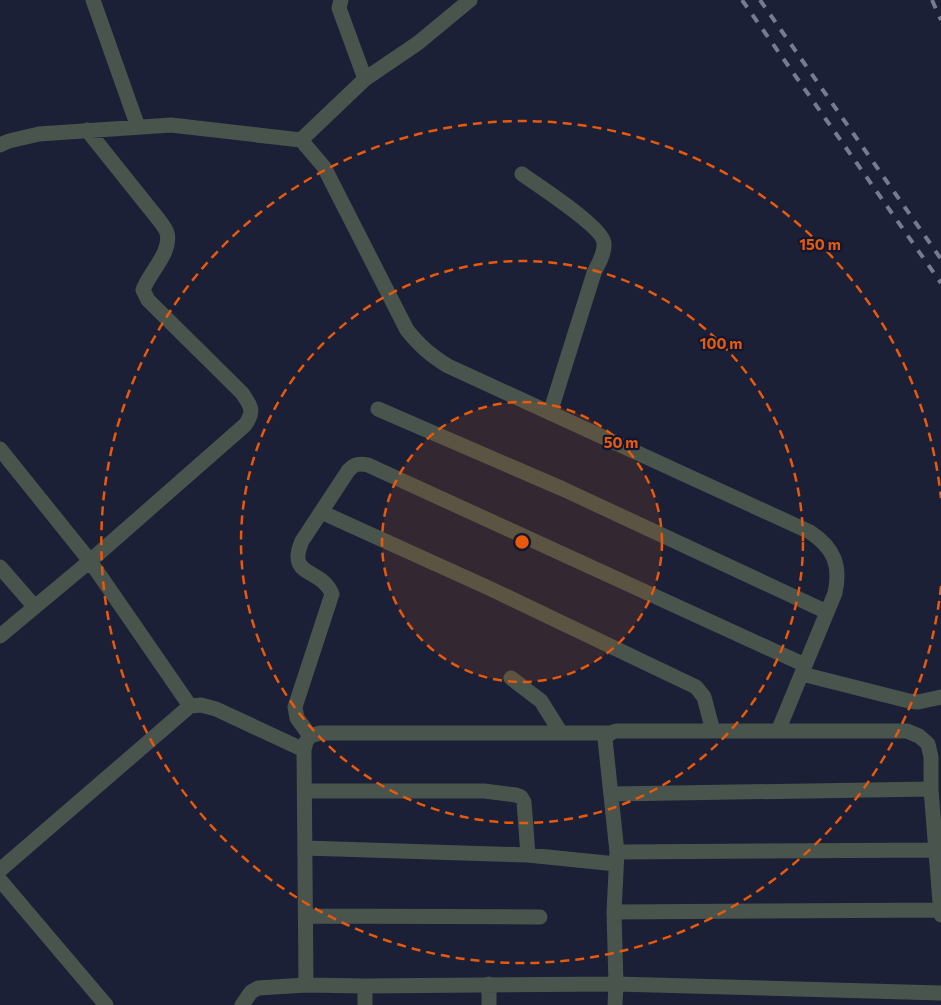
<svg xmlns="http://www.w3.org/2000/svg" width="941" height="1005" font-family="Commissioner,sans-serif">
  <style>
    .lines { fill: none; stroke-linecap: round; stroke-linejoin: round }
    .minor { stroke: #49544c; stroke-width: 15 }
    .rail { stroke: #767b8e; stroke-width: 4; stroke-dasharray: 9 9; stroke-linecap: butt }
    .ring { fill: none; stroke: #e8590c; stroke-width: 2.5; stroke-dasharray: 9 6 }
    .centre { fill: #e8590c; stroke: #12172d; stroke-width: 2.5 }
    .ring-label { font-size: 15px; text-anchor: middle; font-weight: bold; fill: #e8590c; stroke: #12172d; stroke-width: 4.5; stroke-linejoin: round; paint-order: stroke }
  </style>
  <rect width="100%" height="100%" fill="#1b2037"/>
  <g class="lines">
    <!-- minor -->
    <path class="minor" d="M93,0L138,127
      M341,0L339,8L365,79
      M301,140L365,79L418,43L470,0
      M0,145L9,141L39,134L171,125L301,140L324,167L407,330C420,346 430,355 448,366L810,532C834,548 841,565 835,593L778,731
      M522,174C537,185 603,227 604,243C605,254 598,264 594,273L550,413
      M378,409L563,489L827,612
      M0,449L90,561L190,706
      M321,512L491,589L696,687L704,697L713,731
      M0,567L34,606
      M0,636L90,561L245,425C255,411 251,406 242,393L148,300L143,290C149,273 172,252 167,233C166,229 162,224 159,220L87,130
      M802,674L909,701L918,702L941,697
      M511,678L541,701L561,733
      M310,736L297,718L295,707L332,594C321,567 286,578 302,541L348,471C354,464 359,463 368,465L805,665
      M305,791H484L516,795L521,797L524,802L528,855
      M612,794L931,789
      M305,848L528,855L616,864
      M617,852L936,850
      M0,870L190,706L201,705L216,709L304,750
      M0,880L106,1005
      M614,912L941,910
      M306,916L540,917
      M306,985L304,750L306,742L310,736L320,733H610
      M242,1005L251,992L258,988L306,985L365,986L616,984L941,993
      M365,1005V986
      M489,1005V984
      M615,1005L616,984L614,912L617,852L605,739L610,733L616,731H907L919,736L928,744L931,757V789L941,915"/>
    <!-- rail -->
    <path class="rail" d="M742,0L941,283
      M760,0L941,259
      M932,0L941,20"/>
  </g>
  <!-- distance rings -->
  <circle cx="522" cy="542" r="140" fill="#e8590c" fill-opacity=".12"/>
  <g class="ring">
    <circle cx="522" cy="542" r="140"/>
    <circle cx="522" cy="542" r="281"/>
    <path d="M941 586A421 421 0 1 1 941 498"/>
  </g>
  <circle cx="522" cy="542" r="8" class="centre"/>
  <g class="ring-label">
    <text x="820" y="250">150 m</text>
    <text x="721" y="349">100 m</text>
    <text x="621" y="448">50 m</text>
  </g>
</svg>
